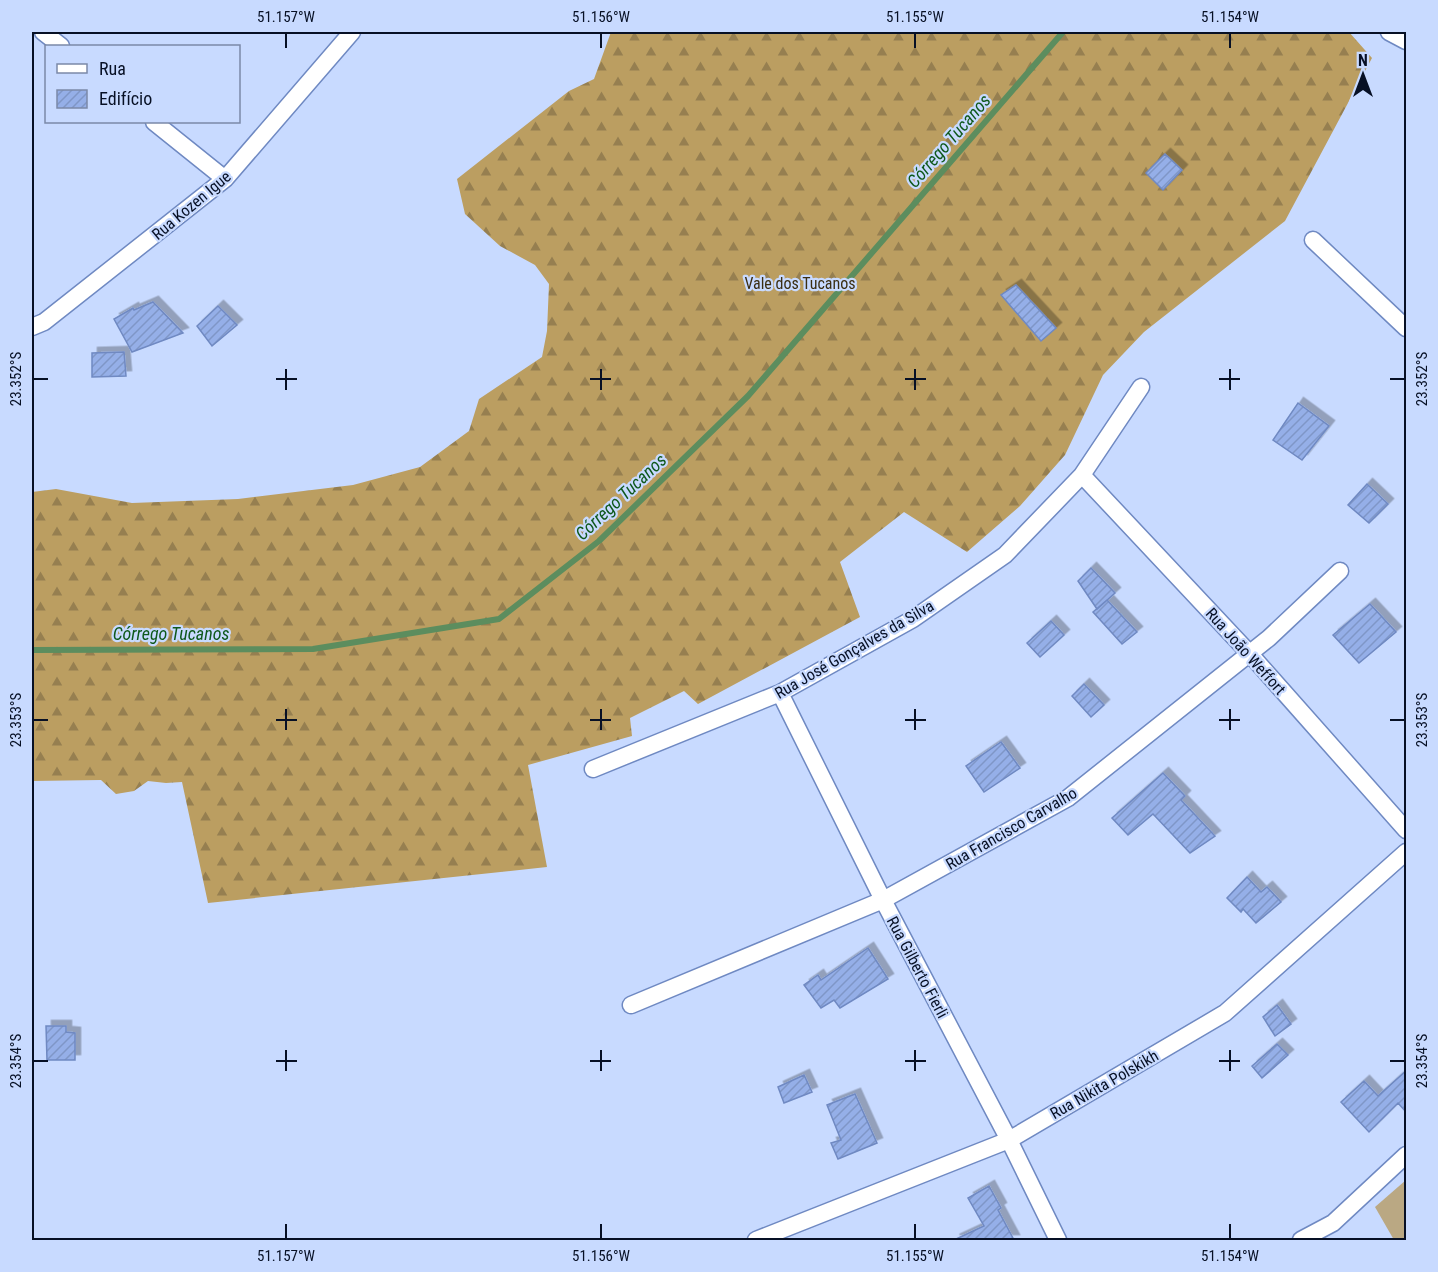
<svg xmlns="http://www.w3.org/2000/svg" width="1438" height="1272" font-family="'Roboto Condensed',sans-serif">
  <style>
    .forest { fill: url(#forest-firs) }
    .park { fill: #baa883 }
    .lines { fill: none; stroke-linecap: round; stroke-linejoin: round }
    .stream { stroke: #5c8d5e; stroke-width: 6 }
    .building { fill: url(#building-hatch); stroke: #6f89c2; stroke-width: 1.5; filter: url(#shadow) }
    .street-casing { stroke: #6f89c2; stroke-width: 19 }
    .street { stroke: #fff; stroke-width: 16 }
    .ticks { fill: none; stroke: #071025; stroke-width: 2 }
    .labels { text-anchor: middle; stroke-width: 4.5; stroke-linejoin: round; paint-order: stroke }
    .street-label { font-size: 16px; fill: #071025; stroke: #c8daff }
    .park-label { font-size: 16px; fill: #3a2d11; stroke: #c8daff }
    .water-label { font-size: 18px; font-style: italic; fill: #0e581b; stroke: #c8daff }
    .neatline { fill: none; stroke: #071025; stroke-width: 2 }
    .ticks-label { font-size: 15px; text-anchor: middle; fill: #071025 }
  </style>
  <defs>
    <pattern id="forest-firs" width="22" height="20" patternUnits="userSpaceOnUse" patternTransform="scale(1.5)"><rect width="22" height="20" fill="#bb9e61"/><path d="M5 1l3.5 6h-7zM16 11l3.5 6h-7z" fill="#967f50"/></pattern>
    <pattern id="building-hatch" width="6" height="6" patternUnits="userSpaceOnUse" patternTransform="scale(1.5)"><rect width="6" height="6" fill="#95afe8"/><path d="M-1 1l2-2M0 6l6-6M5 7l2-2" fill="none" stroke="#7f96c7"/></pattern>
    <filter id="shadow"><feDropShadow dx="5.5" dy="-5.5" stdDeviation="0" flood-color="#0004"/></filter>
  </defs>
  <rect width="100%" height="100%" fill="#c8daff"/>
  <!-- forest -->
  <path class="forest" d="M611,32H1349L1372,58L1285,221L1144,332L1103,375L1065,455L1020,506L967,552L904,512L840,562L860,617L698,704L684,691L630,718L632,736L528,765L547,867L208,903L182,782L166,783L148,781L134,791L116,794L101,780L32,781V492L56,489L132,503L238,499L353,485L420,467L469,431L479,399L542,357L547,331L549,284L535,265L500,246L465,214L457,179L569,91L594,79Z"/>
  <!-- park -->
  <path class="park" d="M1406,1180V1240H1394L1375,1207Z"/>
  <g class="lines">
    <!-- stream -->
    <path class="stream" d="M32,650L313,649L499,619L599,541L748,396L1063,32"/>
  </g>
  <!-- building -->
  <path class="building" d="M1165,154L1182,170L1163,190L1146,173Z
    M1016,285L1056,328L1041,341L1001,295Z
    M153,302L183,333L132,352L114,319L133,308L134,310Z
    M218,306L237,325L212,346L197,326Z
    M124,352L126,376L92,377V353Z
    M1298,403L1329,426L1302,460L1273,440Z
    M1367,484L1388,504L1369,523L1348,505Z
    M1091,568L1115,593L1097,609L1078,581Z
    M1107,600L1137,632L1122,644L1093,612Z
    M1370,604L1396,632L1359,663L1333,635Z
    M1051,621L1064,635L1040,657L1027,643Z
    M1084,684L1104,705L1091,717L1072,696Z
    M1001,742L1020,768L984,792L966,766Z
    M1163,773L1185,796L1181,800L1215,836L1190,853L1153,814L1128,835L1112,818Z
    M1247,877L1261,892L1267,887L1281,902L1256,923L1243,909L1241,912L1227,898Z
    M868,948L888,979L840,1008L834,1000L821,1008L804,985L818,975L821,980Z
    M1277,1005L1291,1024L1275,1036L1263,1017Z
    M46,1026H66V1032L75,1033V1060H47Z
    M1277,1044L1288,1055L1262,1078L1252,1066Z
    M1407,1070V1113L1398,1103L1369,1132L1341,1102L1364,1081L1378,1096Z
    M804,1075L812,1092L784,1103L778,1087Z
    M855,1094L877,1143L838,1159L831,1143L841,1140L827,1105Z
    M989,1186L1001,1208L998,1210L1014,1240H954L984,1226L968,1198Z"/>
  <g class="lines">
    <!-- street casing -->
    <g class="street-casing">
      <path id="street" d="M43,32L61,46
        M1389,32L1406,41
        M154,122L225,179
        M1313,240L1406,328
        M32,327L44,322L225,179L352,32
        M1082,475L1250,654L1406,830
        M780,693L883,900L1009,1140L1058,1240
        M593,769L780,693L913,619L1005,555L1082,475L1141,387
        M631,1005L883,900L1068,798L1269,638L1340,571
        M756,1240L1009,1140L1225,1013L1406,852
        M1301,1240L1333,1223L1406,1155"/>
    </g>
    <!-- street -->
    <use href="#street" class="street"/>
  </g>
  <!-- ticks -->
  <path class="ticks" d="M286,33V48M601,33V48M915,33V48M1230,33V48M286,369V390M601,369V390M915,369V390M1230,369V390M33,379H48M276,379H297M590,379H611M905,379H926M1219,379H1240M1390,379H1405M286,709V730M601,709V730M915,709V730M1230,709V730M33,720H48M276,720H297M590,720H611M905,720H926M1219,720H1240M1390,720H1405M286,1050V1071M601,1050V1071M915,1050V1071M1230,1050V1071M33,1061H48M276,1061H297M590,1061H611M905,1061H926M1219,1061H1240M1390,1061H1405M286,1224V1239M601,1224V1239M915,1224V1239M1230,1224V1239"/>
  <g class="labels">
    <!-- street labels -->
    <g class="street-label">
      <text transform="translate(191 205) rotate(-40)" y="6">Rua Kozen Igue</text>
      <text transform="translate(854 649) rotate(-30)" y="6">Rua José Gonçalves da Silva</text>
      <text transform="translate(1246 651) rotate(48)" y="6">Rua João Weffort</text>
      <text transform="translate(1011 828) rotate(-30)" y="6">Rua Francisco Carvalho</text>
      <text transform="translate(918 967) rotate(62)" y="6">Rua Gilberto Fierli</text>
      <text transform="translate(1104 1084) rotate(-30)" y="6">Rua Nikita Polskikh</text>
    </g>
    <!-- park labels -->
    <g class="park-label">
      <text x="800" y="289">Vale dos Tucanos</text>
    </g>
    <!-- water labels -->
    <g class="water-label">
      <text transform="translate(949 141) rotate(-49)" y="6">Córrego Tucanos</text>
      <text transform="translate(621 497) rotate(-43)" y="6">Córrego Tucanos</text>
      <text x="171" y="640">Córrego Tucanos</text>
    </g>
  </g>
  <!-- border -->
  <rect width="1438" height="1272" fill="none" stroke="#c8daff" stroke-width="66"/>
  <!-- legend -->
  <rect x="45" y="45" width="195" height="78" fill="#c8daff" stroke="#7b89a8" stroke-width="1.5"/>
  <rect x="57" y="64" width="30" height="9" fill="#ffffff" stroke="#7b89a8" stroke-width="1.5"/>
  <text x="99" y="75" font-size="18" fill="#071025">Rua</text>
  <rect x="57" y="90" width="30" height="18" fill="url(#building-hatch)" stroke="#7b89a8" stroke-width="1.5"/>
  <text x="99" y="105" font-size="18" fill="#071025">Edifício</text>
  <!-- north arrow -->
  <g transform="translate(1363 75)" stroke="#c8daff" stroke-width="4.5" paint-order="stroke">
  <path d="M0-4.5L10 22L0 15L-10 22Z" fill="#071025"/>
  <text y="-9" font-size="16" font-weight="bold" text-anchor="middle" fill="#071025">N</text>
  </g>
  <rect x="33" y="33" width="1372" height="1206" class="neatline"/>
  <g class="ticks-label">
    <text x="286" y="22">51.157°W</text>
    <text x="601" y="22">51.156°W</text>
    <text x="915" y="22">51.155°W</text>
    <text x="1230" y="22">51.154°W</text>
    <text transform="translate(16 379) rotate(-90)" y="5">23.352°S</text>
    <text transform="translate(1422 379) rotate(-90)" y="5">23.352°S</text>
    <text transform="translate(16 720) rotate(-90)" y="5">23.353°S</text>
    <text transform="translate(1422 720) rotate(-90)" y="5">23.353°S</text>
    <text transform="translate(16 1061) rotate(-90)" y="5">23.354°S</text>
    <text transform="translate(1422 1061) rotate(-90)" y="5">23.354°S</text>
    <text x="286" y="1261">51.157°W</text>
    <text x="601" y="1261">51.156°W</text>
    <text x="915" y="1261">51.155°W</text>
    <text x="1230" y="1261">51.154°W</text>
  </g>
</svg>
